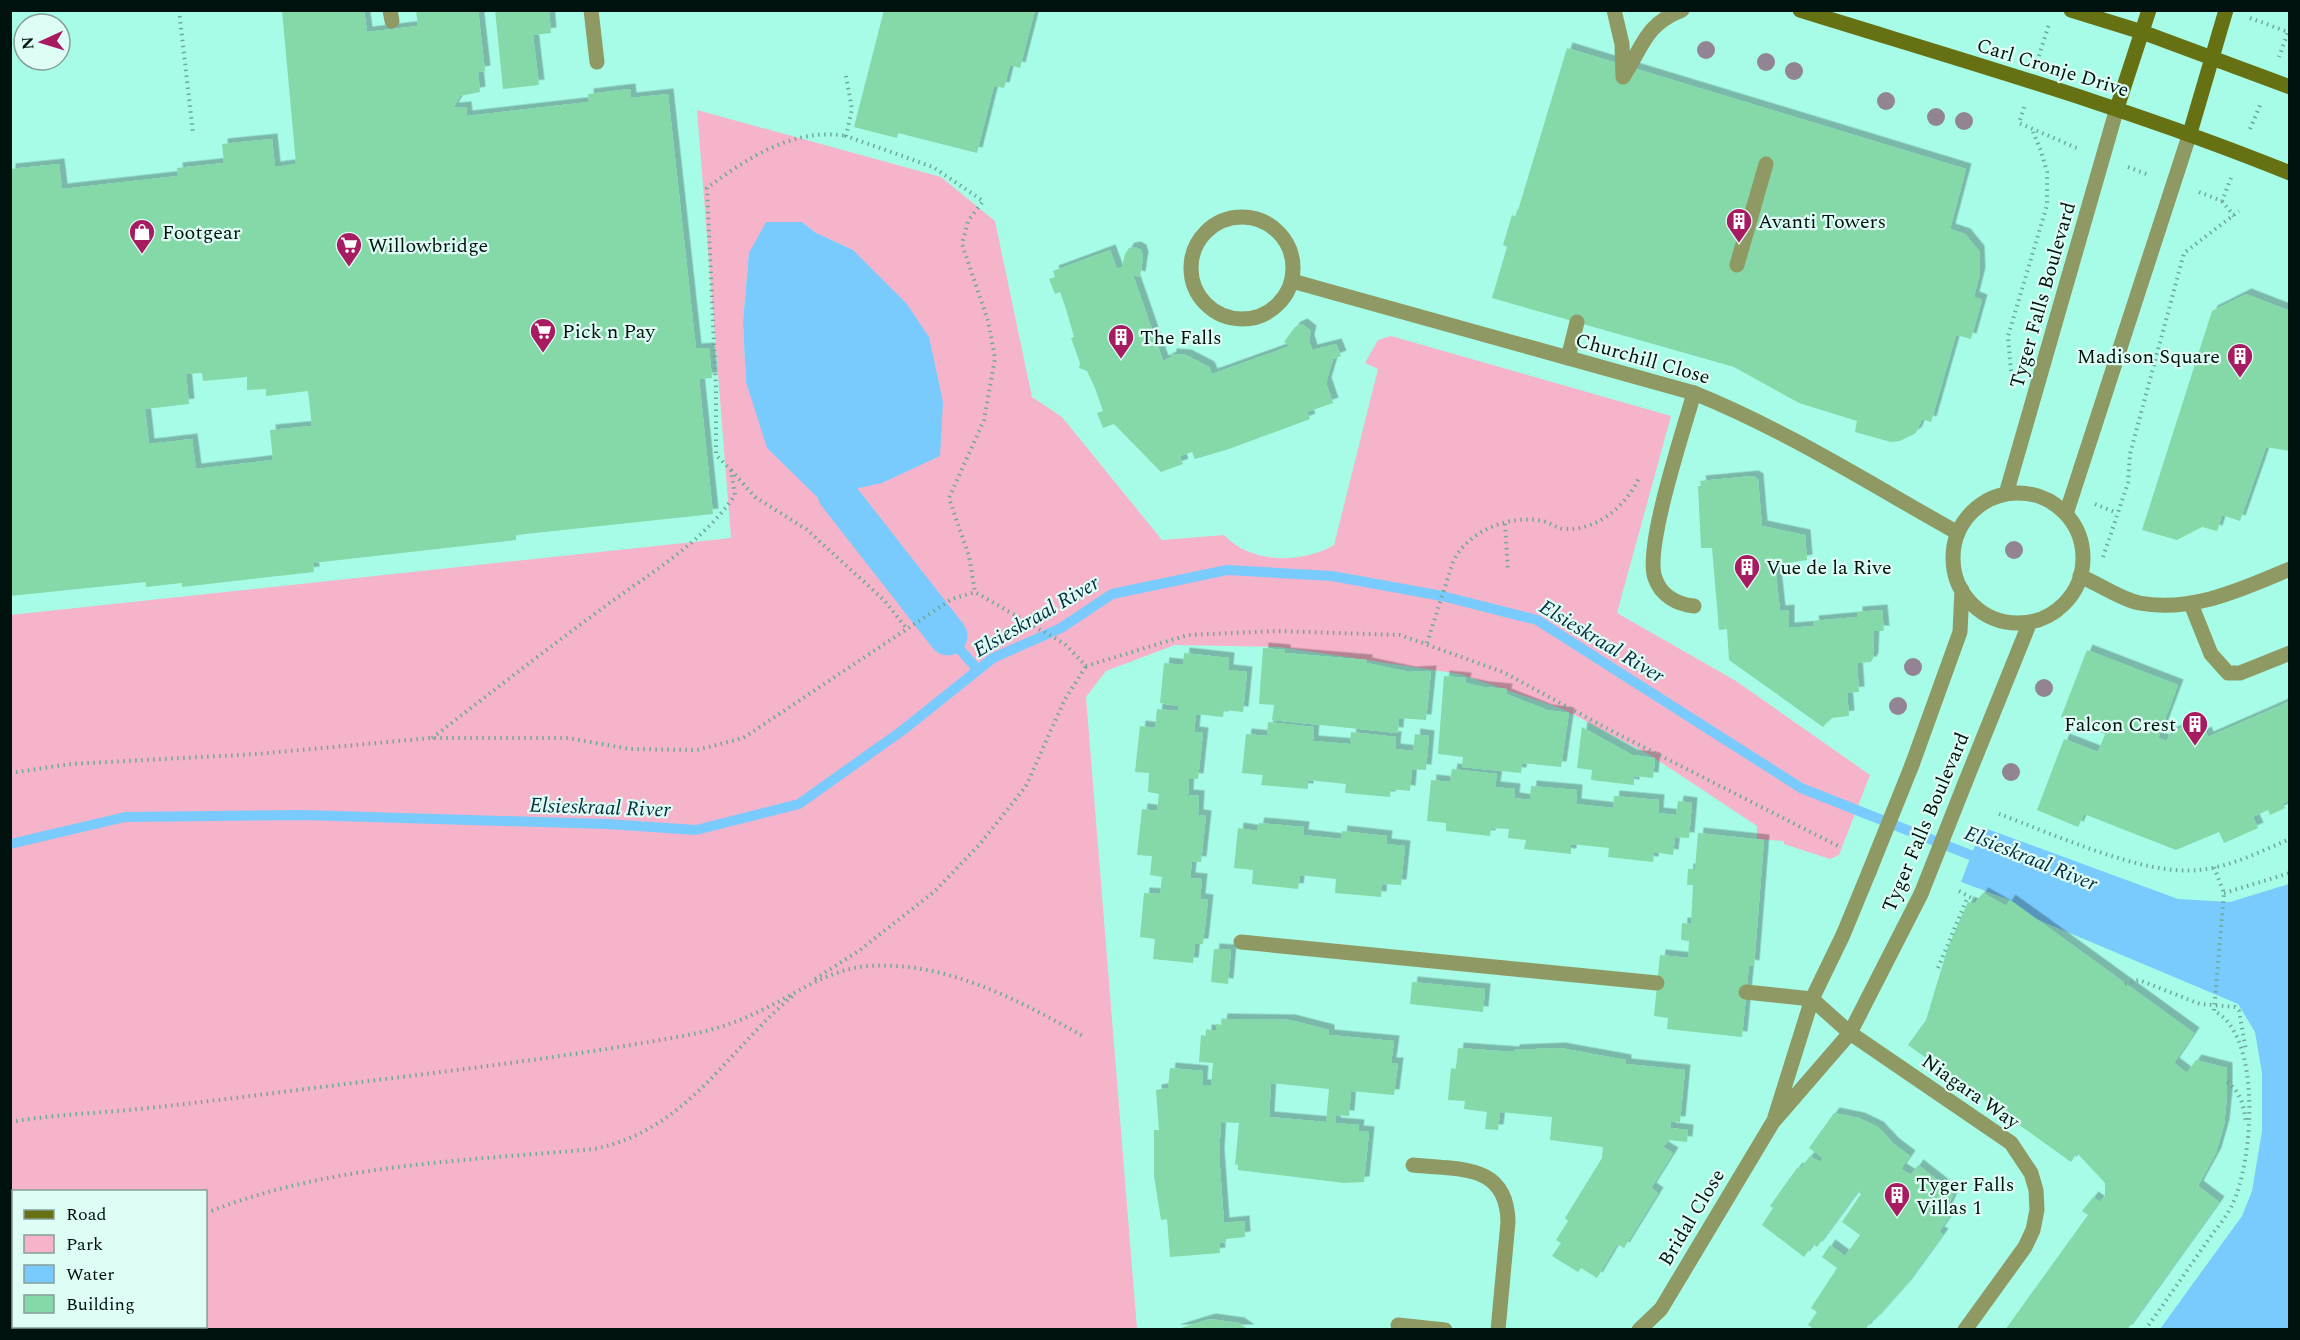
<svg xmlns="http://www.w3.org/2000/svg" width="2300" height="1340" font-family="Spectral,serif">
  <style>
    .green { fill: #f6b4ca; fill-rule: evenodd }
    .water { fill: #79cbfd }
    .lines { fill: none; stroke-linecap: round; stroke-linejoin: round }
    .stream { stroke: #79cbfd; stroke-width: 10 }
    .canal { stroke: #79cbfd; stroke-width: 39 }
    .building { fill: #85d8a7; fill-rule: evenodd; filter: url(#shadow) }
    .path { stroke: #6ca99a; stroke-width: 4; stroke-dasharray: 1.5 4.5; stroke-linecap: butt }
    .service { stroke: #8f9963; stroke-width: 15 }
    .minor { stroke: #8f9963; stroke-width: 15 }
    .secondary { stroke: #657112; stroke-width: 15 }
    .minor-bridge { stroke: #8f9963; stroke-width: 15 }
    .tree { fill: #928492 }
    .labels { text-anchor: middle; stroke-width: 4.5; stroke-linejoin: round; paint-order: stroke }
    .street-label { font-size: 20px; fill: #00120d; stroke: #defdf5 }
    .poi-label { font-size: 20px; fill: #00120d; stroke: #defdf5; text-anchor: start }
    .water-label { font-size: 21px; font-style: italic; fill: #072d41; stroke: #defdf5 }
  </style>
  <defs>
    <filter id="shadow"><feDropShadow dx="5.5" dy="-5.5" stdDeviation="0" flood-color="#0004"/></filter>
  </defs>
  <rect width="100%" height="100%" fill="#a7fce7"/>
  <!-- green -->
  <path class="green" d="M697,110L941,177L995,221L1032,397L1062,417L1162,540L1224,535C1251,564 1301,564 1334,545L1378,369L1365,363L1378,340L1391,336L1671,416L1617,613L1736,681L1870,775L1839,855L1830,859L1784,844V841L1757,839V826L1650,755L1563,709L1460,674L1280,647L1175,645L1106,671L1086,697L1137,1329H11L10,615L731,538ZM802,222L816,233L853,250L940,455L882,483L746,382L743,322L749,253ZM14,1192H206V1326H14Z"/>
  <!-- water -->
  <path class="water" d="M766,222H802L816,233L853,250L907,304L929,337L943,402L940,456L882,483L817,497L767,448L746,382L743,322L749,253Z
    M1982,827L2178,899L2230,902L2289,884V1329H2160L2242,1216L2252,1191L2262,1131V1073L2255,1032L2238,1004L2034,918L2010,900L1961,882Z"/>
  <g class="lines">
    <!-- stream -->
    <path class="stream" d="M948,636L978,670
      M10,844L125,817L302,815L607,824L696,830L799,804L903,730L993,658L1061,628L1112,594L1227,570L1332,576L1442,596L1537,620L1801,788L1983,860"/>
    <!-- canal -->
    <path class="canal" d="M837,494L948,636"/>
  </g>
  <!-- building -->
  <path class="building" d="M282,10H364L367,32L418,26L416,10H478L485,71L478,72L480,92L460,96L453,108L466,107L467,116L589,102L588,94L630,89L631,98L668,94L696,349L709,348L712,378L699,379L713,514L516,535V540L313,563L314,572L182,587V583L146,587V582L10,596V169L59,164L62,189L178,176L177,168L224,163L222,144L272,139L275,167L296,164ZM202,373L203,381L247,377V390L266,389V396L308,391L312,426L270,430L273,460L196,469L192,439L149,444L145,409L189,404L186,374Z
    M495,10H549L551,33L533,35L539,85L503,89Z
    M884,10H1035L1020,68L1010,65L1004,88L994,86L977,153L898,133L897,138L854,127Z
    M1567,48L1966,169L1950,229L1965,234L1979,251L1980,273L1974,297L1982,300L1971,339L1956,335L1931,422L1922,419L1916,433L1900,441L1891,442L1855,432L1857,421L1799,403L1734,367L1492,298L1507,247L1503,245L1512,215L1516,217Z
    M1135,247L1141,250L1143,257L1140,277L1133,275L1163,361L1171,357V354L1186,355L1209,367L1212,374L1290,346L1284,342L1295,327L1302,324L1311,331L1309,340L1312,350L1336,344L1341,356L1333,359L1326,383L1333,403L1307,412L1310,419L1229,449L1195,459L1192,452L1180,456L1183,464L1161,472L1114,424L1103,428L1097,413L1103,411L1095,388L1087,371L1079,368L1080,363L1071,338L1074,337L1066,309L1060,292L1055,294L1049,279L1055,277L1053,271L1110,250L1117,269L1122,267L1125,254L1129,248Z
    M2246,294L2290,311V451L2266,447L2240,521L2222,515L2217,531L2202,527L2177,540L2142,530L2212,311Z
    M1753,476L1758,479L1762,526L1805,535L1807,560L1775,565L1780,611L1789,610V628L1814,626L1813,621L1857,617V612L1882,610L1884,631H1874L1873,658L1871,662L1857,663L1859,692L1847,693L1849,716L1831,718L1823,727L1729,660L1727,629L1719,630L1712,548H1701L1698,486H1701L1700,481Z
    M1263,648L1285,650V653L1367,660V663L1410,672L1431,671L1426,720L1399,718L1398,733L1272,720L1274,705L1259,704Z
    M2087,650L2178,685L2158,738L2167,741L2170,733L2196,721L2201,735L2206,732L2208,737L2290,701V801L2283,803L2285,808L2270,815L2268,810L2253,817L2258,828L2224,843L2219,832L2176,850L2084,814L2078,827L2037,810L2064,739L2098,752L2105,734L2061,717Z
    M1184,653L1229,658L1228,670L1247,672L1243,712L1224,710L1223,717L1196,714L1194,732L1203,733L1198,779L1189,778L1188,795L1199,796L1198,815L1206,816L1201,862L1192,861L1190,878L1202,879L1200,899L1208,900L1203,944H1195L1193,963L1153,959L1155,939L1140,937L1144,893L1160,894L1162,877L1150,875L1152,856L1137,855L1142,809L1157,811L1159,794L1148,792L1149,773L1135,772L1140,726L1155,728L1157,709L1178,711V706L1160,703L1164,663L1183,665Z
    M1444,676L1466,678L1465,683L1484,687L1507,689L1506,694L1547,710L1569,713L1561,767L1522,763L1521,773L1462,767L1463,757L1438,754Z
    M1268,722L1314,727L1313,741L1350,744L1351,732L1396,737L1395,749L1413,751L1415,734L1429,736L1426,770L1412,769L1410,791L1391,789L1390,797L1345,793L1346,784L1308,780V789L1261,785L1263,775L1242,773L1246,734L1267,736Z
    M1582,727L1632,755L1655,758L1653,778L1634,776V785L1591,780L1592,770L1577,768Z
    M1452,769L1497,774L1495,787L1515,789L1514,798L1530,800L1531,786L1577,790L1576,804L1613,808L1614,796L1659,800L1658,813L1676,815L1678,801L1692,803L1689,838L1675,837L1673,855L1654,852L1653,862L1608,857L1609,848L1571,844V854L1524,849L1526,840L1508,838L1509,829L1491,828L1490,836L1446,831V823L1427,821L1431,780L1450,782Z
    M1259,823L1304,827L1303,835L1341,839L1342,831L1387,836L1386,844L1405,846L1401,885L1382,884L1381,897L1335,893L1336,879L1300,875L1298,889L1252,884L1253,870L1234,868L1238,828L1257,831Z
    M1698,833L1764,840L1754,966L1749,965L1742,1037L1667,1029L1668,1018L1654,1016L1660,955L1688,958L1689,941L1681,940L1682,923L1691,924L1693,885H1687L1688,869H1695Z
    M1983,893L2006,906L2010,900L2194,1033L2174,1063L2187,1073L2196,1060L2227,1068V1096L2224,1125L2216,1153L2198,1186L2219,1202L2127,1330H2005L2088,1215L2082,1211L2093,1197L2100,1202L2105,1196V1183L2077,1153L2071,1162L1908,1045L1926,1020L1948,947L1968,902L1974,904Z
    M1214,949L1231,950L1228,984L1211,982Z
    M1412,982L1485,989L1483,1012L1410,1004Z
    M1222,1019L1290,1020L1329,1030V1035L1394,1041L1391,1063H1398L1394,1095L1351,1091L1349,1116L1336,1115L1335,1123L1359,1125L1358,1131L1369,1132L1364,1182L1344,1183L1238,1170V1164L1235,1165L1239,1123L1221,1122L1219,1154L1224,1223L1244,1221L1245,1237L1226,1239V1242L1219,1243L1220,1253L1170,1257L1167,1219L1161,1220L1154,1176V1130H1159L1156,1090L1168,1088L1170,1068L1203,1071L1202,1085H1211L1213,1063L1199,1062L1201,1035L1206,1036V1030L1216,1031V1024L1221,1025ZM1271,1083L1329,1089L1326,1122L1269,1117Z
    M1458,1048L1514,1052V1050L1560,1048L1626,1060V1064L1685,1070L1680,1122L1671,1121L1670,1128L1688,1130L1687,1142L1669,1140L1663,1147L1673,1153L1651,1188L1658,1193L1624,1248L1617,1244L1597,1278L1581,1268L1578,1272L1552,1256L1561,1243L1556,1240L1568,1221L1565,1218L1602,1158L1603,1147L1550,1140L1552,1117L1500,1112L1498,1130L1485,1129L1487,1112L1464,1109L1465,1101L1448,1100L1451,1068L1456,1069Z
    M1834,1113L1859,1118L1878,1127L1894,1144L1910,1156L1901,1169L1911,1175L1918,1165L1954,1193L1946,1211L1951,1214L1939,1232L1943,1234L1906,1285L1875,1320L1873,1318L1865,1330H1815L1808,1325L1817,1312L1811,1308L1837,1268L1822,1257L1830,1245L1845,1256L1860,1235L1842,1222L1861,1194L1858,1191L1817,1247L1813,1244L1804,1257L1762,1225L1773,1208L1770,1206L1797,1168L1800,1169L1810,1156L1820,1162L1823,1158L1809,1148Z
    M1210,1319L1239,1323L1249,1330H1174Z"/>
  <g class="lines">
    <!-- path -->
    <path class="path" d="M179,10L193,133
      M2250,18L2288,32L2279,57
      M2039,56L2049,24
      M846,76L852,109L846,136L933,167L983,201L968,221L962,244L988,321L995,358L984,420L949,498L969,556L975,592L1065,644L1086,666L1188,635L1276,631L1400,635L1503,672L1612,731L1838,846
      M2024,107L2019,123L2079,149
      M2250,129L2261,103
      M2128,167L2149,175
      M2199,192L2222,201L2231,178
      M2222,201L2234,216
      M2011,371L2008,336L2047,205V172L2041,151L2033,132
      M731,470L755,497L806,529L884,600L907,629
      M2095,504L2117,513
      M1505,524L1508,571
      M2103,557L2128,483L2130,454L2184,253L2239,211
      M1427,643L1453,562C1467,531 1510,514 1543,521C1551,523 1555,528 1564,529C1597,531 1626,506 1639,478
      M432,738C488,695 543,652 600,610C648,574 701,545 735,495L731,470L716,455V389L707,188C747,158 795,127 846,136
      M10,773L71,764L257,754L431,738H568L630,749L697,750L743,738L952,599L975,592
      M1999,814C2054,834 2143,876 2199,870C2231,867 2261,851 2290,839
      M1959,891L1977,901
      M2224,893L2290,873
      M1938,968L1968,896
      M815,979L860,950L935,891L980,844L1026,786L1064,701L1086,666
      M2125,984L2139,980L2200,1004L2235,1007L2239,1011L2246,1050
      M2227,1082C2241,1092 2244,1106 2246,1123
      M10,1122C57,1114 102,1113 149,1108C222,1100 296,1090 369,1081C474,1068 579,1055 683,1036C710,1031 737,1023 762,1010C798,993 828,969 869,966C946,961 1018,1000 1083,1036
      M206,1213C328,1164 464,1161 594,1149C688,1130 726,1051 795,994
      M45,1326V1330
      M27,1330L31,1326
      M2145,1330C2166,1301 2186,1272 2206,1243C2215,1230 2226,1218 2232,1205C2253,1164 2263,1035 2214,1011L2224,893L2214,867"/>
    <!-- service -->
    <path class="service" d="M390,10L392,21
      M591,10L597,62
      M1614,10L1622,44L1623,77
      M1623,77C1643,47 1644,25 1682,10
      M1737,265L1766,164
      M1568,358L1577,322
      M2191,604L2211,654L2228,673H2240L2290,653
      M1694,606C1677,604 1661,596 1655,578C1644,548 1684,429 1694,393
      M1241,942L1657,983
      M1746,992L1812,999
      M1413,1165C1457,1170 1507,1162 1508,1222L1498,1330"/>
    <!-- minor -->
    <path class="minor" d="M1191 268a51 51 0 1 1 102 0a51 51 0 1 1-102 0Z
      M1292,281L1694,393C1786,430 1872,485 1958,533
      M1953 558a65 65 0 1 1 130 0a65 65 0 1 1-130 0Z
      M2006,494L2117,108
      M2066,514L2190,133
      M2080,576C2099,584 2120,599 2139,603C2192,613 2242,589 2290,569
      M1912,765L1960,632L1962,590
      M1965,783L2030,622
      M1869,872L1843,935L1812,999L1850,1033L2011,1143L2031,1173L2036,1190L2037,1210L2033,1230L2025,1247L1965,1330
      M1775,1117L1812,999
      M1398,1325L1445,1330
      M1639,1330L1661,1309L1773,1122L1850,1033L1921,894"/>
    <!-- secondary -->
    <path class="secondary" d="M1800,10C1964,61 2130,108 2290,173
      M2071,10L2142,32L2290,87
      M2117,108L2149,10
      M2190,133L2226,10"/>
    <!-- minor-bridge -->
    <path class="minor-bridge" d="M1869,872L1912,765
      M1921,894L1965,783"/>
  </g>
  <!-- trees -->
  <g class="tree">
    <circle cx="1706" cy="50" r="9"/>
    <circle cx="1766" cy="62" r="9"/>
    <circle cx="1794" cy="71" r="9"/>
    <circle cx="1886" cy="101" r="9"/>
    <circle cx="1936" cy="117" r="9"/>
    <circle cx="1964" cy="121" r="9"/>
    <circle cx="2014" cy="550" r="9"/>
    <circle cx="1913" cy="667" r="9"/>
    <circle cx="2044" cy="688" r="9"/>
    <circle cx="1898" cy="706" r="9"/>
    <circle cx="2011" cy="772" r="9"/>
  </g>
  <!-- icons -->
  <defs>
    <g id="building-pin" transform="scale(1.35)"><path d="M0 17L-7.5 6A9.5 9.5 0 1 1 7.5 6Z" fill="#a71c61" stroke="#defdf5"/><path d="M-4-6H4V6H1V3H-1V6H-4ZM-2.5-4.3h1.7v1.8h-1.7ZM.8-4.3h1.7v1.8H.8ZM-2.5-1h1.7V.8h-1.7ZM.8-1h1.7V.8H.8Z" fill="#fff"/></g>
    <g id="shop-pin" transform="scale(1.35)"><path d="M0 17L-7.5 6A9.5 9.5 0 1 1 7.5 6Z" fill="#a71c61" stroke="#defdf5"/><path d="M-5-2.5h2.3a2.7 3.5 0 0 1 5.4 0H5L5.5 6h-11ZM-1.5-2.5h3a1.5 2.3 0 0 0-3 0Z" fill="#fff"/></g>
    <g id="supermarket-pin" transform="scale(1.35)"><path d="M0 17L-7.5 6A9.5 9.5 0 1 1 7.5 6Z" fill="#a71c61" stroke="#defdf5"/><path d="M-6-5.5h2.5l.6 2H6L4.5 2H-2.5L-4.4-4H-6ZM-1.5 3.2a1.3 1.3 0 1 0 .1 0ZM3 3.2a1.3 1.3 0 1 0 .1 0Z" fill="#fff"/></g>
  </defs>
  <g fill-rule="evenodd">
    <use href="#building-pin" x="1739" y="221"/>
    <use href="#shop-pin" x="142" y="232"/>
    <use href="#supermarket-pin" x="349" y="245"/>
    <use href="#supermarket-pin" x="543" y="331"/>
    <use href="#building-pin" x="1121" y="337"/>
    <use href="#building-pin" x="2240" y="356"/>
    <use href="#building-pin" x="1747" y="567"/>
    <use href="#building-pin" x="2195" y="724"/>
    <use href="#building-pin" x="1897" y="1195"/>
  </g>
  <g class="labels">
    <!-- street labels -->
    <g class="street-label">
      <text transform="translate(2053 67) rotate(17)" y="7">Carl Cronje Drive</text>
      <text transform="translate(2042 295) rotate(-74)" y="7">Tyger Falls Boulevard</text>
      <text transform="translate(1643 358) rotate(16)" y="7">Churchill Close</text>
      <text transform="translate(1925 822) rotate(-67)" y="7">Tyger Falls Boulevard</text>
      <text transform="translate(1971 1091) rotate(35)" y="7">Niagara Way</text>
      <text transform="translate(1691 1217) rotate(-59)" y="7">Bridal Close</text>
    </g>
    <!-- poi labels -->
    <g class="poi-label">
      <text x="1758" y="228">Avanti Towers</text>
      <text x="162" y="239">Footgear</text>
      <text x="368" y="252">Willowbridge</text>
      <text x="562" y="338">Pick n Pay</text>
      <text x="1140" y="344">The Falls</text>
      <text x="2220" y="363" text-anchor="end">Madison Square</text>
      <text x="1766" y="574">Vue de la Rive</text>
      <text x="2176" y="731" text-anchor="end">Falcon Crest</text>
      <text x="1916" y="1191">Tyger Falls<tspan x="1916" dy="23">Villas 1</tspan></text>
    </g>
    <!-- water labels -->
    <g class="water-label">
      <text transform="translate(1036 616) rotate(-30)" y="7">Elsieskraal River</text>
      <text transform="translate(1602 641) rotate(31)" y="7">Elsieskraal River</text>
      <text transform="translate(600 807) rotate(2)" y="7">Elsieskraal River</text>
      <text transform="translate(2031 858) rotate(22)" y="7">Elsieskraal River</text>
    </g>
  </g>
  <!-- border -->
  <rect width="2300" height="1340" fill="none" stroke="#00120d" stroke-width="24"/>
  <!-- legend -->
  <rect x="12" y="1190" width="195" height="138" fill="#defdf5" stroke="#859f98" stroke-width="1.5"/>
  <rect x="24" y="1210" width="30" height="9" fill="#657112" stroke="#859f98" stroke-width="1.5"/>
  <text x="66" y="1220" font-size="18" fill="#00120d">Road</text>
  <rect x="24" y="1235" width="30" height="18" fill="#f6b4ca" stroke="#859f98" stroke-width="1.5"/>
  <text x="66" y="1250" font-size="18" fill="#00120d">Park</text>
  <rect x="24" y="1265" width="30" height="18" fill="#79cbfd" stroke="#859f98" stroke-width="1.5"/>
  <text x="66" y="1280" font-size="18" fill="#00120d">Water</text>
  <rect x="24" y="1295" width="30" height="18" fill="#85d8a7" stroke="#859f98" stroke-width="1.5"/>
  <text x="66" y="1310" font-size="18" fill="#00120d">Building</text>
  <!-- north arrow -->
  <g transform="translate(42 42) rotate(266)"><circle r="28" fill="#defdf5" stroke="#859f98" stroke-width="1.5"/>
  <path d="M0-4.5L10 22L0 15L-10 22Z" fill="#a71c61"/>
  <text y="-9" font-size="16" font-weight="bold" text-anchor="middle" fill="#00120d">N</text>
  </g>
</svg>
